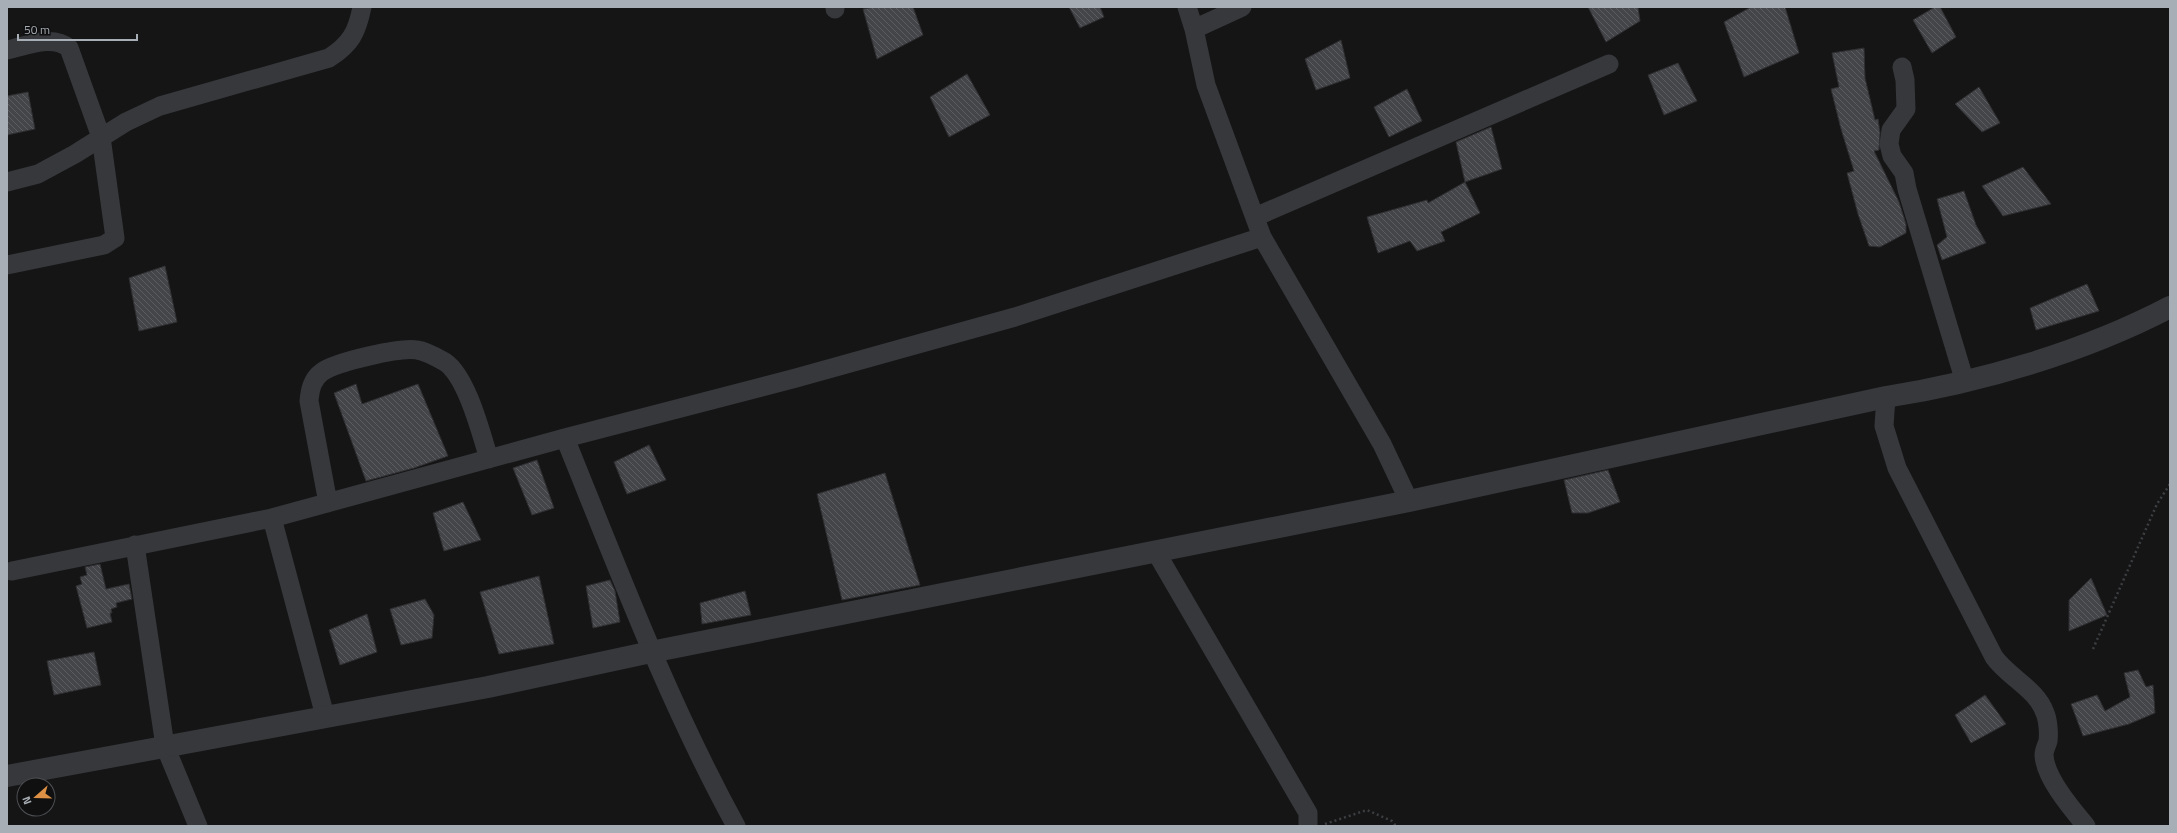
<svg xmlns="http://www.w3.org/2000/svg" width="2177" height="833" font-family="'Titillium Web',sans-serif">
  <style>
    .building { fill: url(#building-back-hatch); stroke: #2f2f32 }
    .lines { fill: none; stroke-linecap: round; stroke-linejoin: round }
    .path { stroke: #3c3f42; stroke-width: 2.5; stroke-dasharray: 2 3; stroke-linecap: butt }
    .minor { stroke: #36383b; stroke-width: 19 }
    .tertiary { stroke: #36383b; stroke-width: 22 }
  </style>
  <defs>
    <pattern id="building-back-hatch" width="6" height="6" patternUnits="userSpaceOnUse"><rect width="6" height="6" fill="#444549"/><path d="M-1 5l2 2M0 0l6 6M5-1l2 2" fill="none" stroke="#5c5d61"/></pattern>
  </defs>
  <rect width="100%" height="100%" fill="#151516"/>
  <!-- building -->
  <path class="building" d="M874,7H913L923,35L877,59L863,9Z
    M1069,7H1100L1104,17L1080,28Z
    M1588,7H1638L1640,21L1606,42Z
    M1751,7H1785L1799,53L1744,77L1724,22Z
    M1935,7H1940L1956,37L1932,53L1913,20Z
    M1341,40L1350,78L1316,90L1305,59Z
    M1864,48L1865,78L1875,120L1878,119L1880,133L1879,150L1874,151L1899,202L1906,224V233L1880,247L1869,246L1858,214L1847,173L1854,171L1841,129L1831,89L1839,87L1832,53Z
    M1678,63L1697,101L1664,115L1648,75Z
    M967,74L990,115L949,137L930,97Z
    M1979,87L2000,123L1982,132L1955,104Z
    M1407,89L1422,121L1389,137L1374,107Z
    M28,92L35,129L7,135V96Z
    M1491,127L1502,169L1465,182L1456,142Z
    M2023,167L2051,204L2003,216L1982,186Z
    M1465,182L1480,213L1441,232L1445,241L1417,251L1410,241L1378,253L1367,217L1427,200L1428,203Z
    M1964,191L1976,225L1986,243L1942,260L1937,245L1947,237L1937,199Z
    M165,266L177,322L139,331L129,278Z
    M2087,284L2099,311L2036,330L2030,308Z
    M356,384L362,404L418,384L448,456L414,468L366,481L334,393Z
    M649,445L666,480L627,494L614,462Z
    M537,460L554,508L532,515L513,468Z
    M1608,470L1620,502L1588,513H1572L1564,480Z
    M885,473L920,585L842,600L817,494Z
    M463,502L481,540L444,551L433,513Z
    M100,564L106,589L129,584L132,599L116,603L117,607L111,609L112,613H110L112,622L87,628L76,586L82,584L80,577L87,575L85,567Z
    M539,576L554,644L499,654L480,592Z
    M2091,578L2107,615L2069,631V600Z
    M610,580L615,591L620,622L593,628L586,586Z
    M745,591L751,615L702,624L700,603Z
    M425,599L434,615L432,638L401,645L390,609Z
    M367,614L377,652L340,665L329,630Z
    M94,652L101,685L54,695L47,661Z
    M2138,670L2146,687L2153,685L2155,713L2129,724L2083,736L2071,704L2097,695L2105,711L2130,697L2124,673Z
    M1985,695L2006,724L1971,743L1955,715Z"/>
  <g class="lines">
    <!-- path -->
    <path class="path" d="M2093,649L2157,504L2170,484
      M1325,824L1367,810L1392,821L1396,826"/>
    <!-- minor -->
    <path class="minor" d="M835,7V9
      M1187,7L1194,29L1206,85L1262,237L1382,444L1409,501
      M1194,29L1242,7
      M7,50C26,46 52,34 69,48L101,137L115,238L104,245L7,265
      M1902,67L1905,80L1906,109L1891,130L1889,144L1892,156L1904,173L1907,189L1965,382
      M7,182L38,174L75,154L126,122L160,106L329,58C351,44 357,32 362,7
      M1255,217L1609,64
      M1886,397L1884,426L1897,468L1994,657C2008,677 2037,689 2045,713C2048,720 2049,733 2048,741C2047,745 2044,750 2044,755C2045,778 2072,809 2086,826
      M565,438C618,569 668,702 736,826
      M328,503L309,401C310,390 312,379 322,372C336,362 400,347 417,350C425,351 438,358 445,362C467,377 481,433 489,459
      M272,518L325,716
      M135,545L165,746L198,826
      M1156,552L1308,813V826
      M12,571L272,518L565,438L796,378L1015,317L1262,237"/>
    <!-- tertiary -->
    <path class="tertiary" d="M7,776L488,687L651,652L1409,501L1886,397C1981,382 2084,352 2170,307"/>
  </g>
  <!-- border -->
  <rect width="2177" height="833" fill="none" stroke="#a8aeb5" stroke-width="16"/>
  <!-- north arrow -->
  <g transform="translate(36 797) rotate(250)"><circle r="19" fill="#101011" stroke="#4d4f53"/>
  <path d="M0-3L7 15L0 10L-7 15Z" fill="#de9145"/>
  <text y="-6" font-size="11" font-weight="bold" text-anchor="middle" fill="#a8aeb5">N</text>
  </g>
  <!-- scale -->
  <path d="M18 34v6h119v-6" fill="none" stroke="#a8aeb5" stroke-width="2"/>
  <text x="24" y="34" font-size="12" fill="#a8aeb5" stroke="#101011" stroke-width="3" paint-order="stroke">50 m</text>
</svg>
